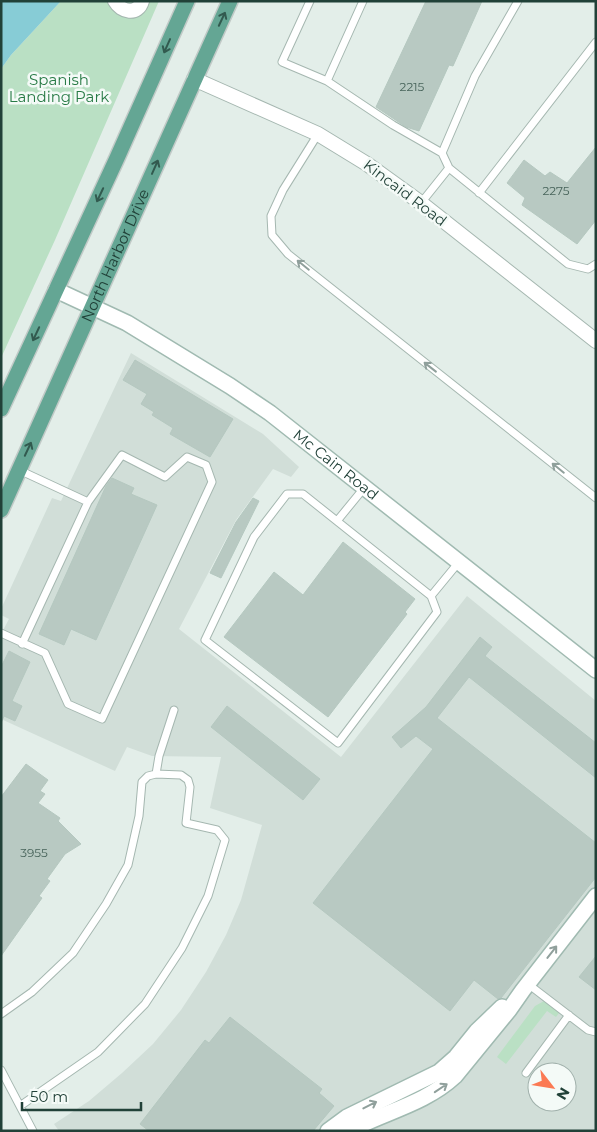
<svg xmlns="http://www.w3.org/2000/svg" width="597" height="1132" font-family="Montserrat,sans-serif">
  <style>
    .built { fill: #d1ded8; fill-rule: evenodd }
    .green { fill: #bae0c4 }
    .water { fill: #87ccd6 }
    .building { fill: #b8c9c2; stroke: #b5c8c0 }
    .lines { fill: none; stroke-linecap: round; stroke-linejoin: round }
    .lane-casing { stroke: #a5b7b0; stroke-width: 9 }
    .street-casing { stroke: #a5b7b0; stroke-width: 16 }
    .secondary-casing { stroke: #a0bab1; stroke-width: 18 }
    .primary-casing { stroke: #c1cac7; stroke-width: 18 }
    .lane { stroke: #fff; stroke-width: 7 }
    .street { stroke: #fff; stroke-width: 14 }
    .secondary { stroke: #fff; stroke-width: 15 }
    .primary { stroke: #64a694; stroke-width: 15 }
    .oneway { stroke: #325a4f }
    .oneway2 { stroke: #90a09c }
    .labels { text-anchor: middle; stroke-width: 5; stroke-linejoin: round; paint-order: stroke }
    .number-label { font-size: 12px; fill: #47635a }
    .park-label { font-size: 15px; fill: #287b46; stroke: #f4faf7 }
    .street-label { font-size: 15px; fill: #214138; stroke: #f4faf7 }
  </style>
  <rect width="100%" height="100%" fill="#e3eee9"/>
  <!-- built -->
  <path class="built" d="M131,353L263,434L299,467L291,477L273,469L236,520L179,629L341,757L467,596L596,701V1131H59L54,1124L89,1101L122,1073L153,1044L181,1010L206,972L226,935L241,900L262,825L210,808L221,757L152,756L127,747L115,771L1,719V634L9,619L1,615V609L52,498L61,501ZM537,1072H567V1102H537Z"/>
  <!-- green -->
  <path class="green" d="M61,1H159L55,240L1,358V69L11,55Z
    M544,1001L559,1013L556,1017L547,1011L506,1064L497,1057L535,1006Z"/>
  <!-- water -->
  <path class="water" d="M1,1H61L11,55L1,69Z"/>
  <!-- building -->
  <path class="building" d="M426,1H482L453,66L449,65L419,131L406,127L376,107Z
    M596,147V220L577,244L522,205L525,198L507,183L524,160L545,176L550,172L567,183Z
    M135,360L233,419L210,457L170,434L173,428L152,415L154,412L141,404L147,394L123,380Z
    M112,478L134,488L131,494L157,505L96,640L71,629L64,645L39,634L106,486Z
    M253,498L259,501L221,578L210,573L236,522Z
    M343,542L415,599L405,612L407,614L328,717L224,637L274,572L303,595Z
    M480,637L492,647L485,656L596,743V778L469,677L437,718L596,843V877L501,998L498,999L474,980L450,1011L313,903L433,749L416,736L401,748L392,737L426,707Z
    M9,651L30,662L12,701L22,706L15,721L4,716L1,723V667Z
    M227,706L320,779L303,800L211,727Z
    M26,764L48,780L40,791L45,794L38,803L60,818L58,821L81,844L65,854L47,879L50,881L39,896L42,898L1,956V797Z
    M596,956V990L579,977Z
    M230,1017L322,1089L319,1093L334,1106L313,1131H149L140,1124L205,1040L209,1043Z"/>
  <g class="lines">
    <!-- lane casing -->
    <g class="lane-casing">
      <path id="lane" d="M310,1L282,62L327,81L393,125L442,153L449,168L568,264L588,269L596,264
        M327,81L363,1
        M318,134L283,190L271,216L272,235L288,254L596,498
        M442,153L475,76L518,1
        M479,193L596,42
        M421,203L449,168
        M287,494H303L431,596L437,612L338,743L205,640L254,537Z
        M337,521L364,488
        M431,596L459,562
        M1,633L45,653L68,704L102,719L212,482L206,465L187,457L165,477L122,455L88,502L19,470
        M22,644L88,502
        M156,774L159,756L174,710
        M528,984L588,1030L596,1032
        M1,1014L32,992L73,953L106,904L128,865L139,816L142,782L148,776L156,774L181,775L188,780L190,787L186,823L217,830L225,840L208,896L182,948L145,1004L98,1052L20,1106
        M1,1070L33,1131
        M526,1073L569,1015"/>
    </g>
    <!-- street casing -->
    <g class="street-casing">
      <path id="street" d="M115,1C121,12 138,16 142,1
        M194,79L318,134L367,164L421,203L596,341"/>
    </g>
    <!-- secondary casing -->
    <g class="secondary-casing">
      <g id="secondary">
        <path id="s1" d="M56,290L127,323L230,386L270,413L596,670"/>
        <path d="M328,1131L347,1117L439,1072L456,1057L477,1031L502,1007"/>
        <path d="M349,1131C384,1112 425,1104 455,1076L509,1010L523,990L596,896"/>
      </g>
    </g>
    <!-- primary casing -->
    <g class="primary-casing">
      <g id="primary">
        <path d="M1,409L117,158L187,1"/>
        <path id="s2" d="M1,510L230,1"/>
      </g>
    </g>
    <!-- lane -->
    <use href="#lane" class="lane"/>
    <!-- street -->
    <use href="#street" class="street"/>
    <!-- secondary -->
    <use href="#secondary" class="secondary"/>
    <!-- primary -->
    <use href="#primary" class="primary"/>
  </g>
  <!-- one-way arrows -->
  <defs><path id="oneway-shaft" d="M-6 0H5M1.5-3L5.5 0L1.5 3" fill="none" stroke-width="1.6" stroke-linecap="round" stroke-linejoin="round" transform="scale(1.25)"/></defs>
  <g class="oneway">
    <use href="#oneway-shaft" transform="translate(222 19) rotate(-65)"/>
    <use href="#oneway-shaft" transform="translate(167 46) rotate(114)"/>
    <use href="#oneway-shaft" transform="translate(155 167) rotate(-66)"/>
    <use href="#oneway-shaft" transform="translate(100 195) rotate(115)"/>
    <use href="#oneway-shaft" transform="translate(36 334) rotate(115)"/>
    <use href="#oneway-shaft" transform="translate(28 449) rotate(-65)"/>
  </g>
  <g class="oneway2">
    <use href="#oneway-shaft" transform="translate(303 265) rotate(-141)"/>
    <use href="#oneway-shaft" transform="translate(430 367) rotate(-142)"/>
    <use href="#oneway-shaft" transform="translate(558 468) rotate(-141)"/>
    <use href="#oneway-shaft" transform="translate(552 952) rotate(-52)"/>
    <use href="#oneway-shaft" transform="translate(441 1088) rotate(-34)"/>
    <use href="#oneway-shaft" transform="translate(370 1105) rotate(-27)"/>
  </g>
  <g class="labels">
    <!-- number labels -->
    <g class="number-label">
      <text x="412" y="91">2215</text>
      <text x="556" y="195">2275</text>
      <text x="34" y="857">3955</text>
    </g>
    <!-- park labels -->
    <g class="park-label">
      <text x="59" y="85">Spanish<tspan x="59" dy="17">Landing Park</tspan></text>
    </g>
    <!-- street labels -->
    <g class="street-label">
      <text transform="translate(405 193) rotate(37)" y="5">Kincaid Road</text>
      <text dy="5" stroke="none"><textPath href="#s2" startOffset="279">North Harbor Drive</textPath></text>
      <text dy="5" stroke="none"><textPath href="#s1" startOffset="331">Mc Cain Road</textPath></text>
    </g>
  </g>
  <!-- border -->
  <rect width="597" height="1132" fill="none" stroke="#214138" stroke-width="5"/>
  <!-- north arrow -->
  <g transform="translate(552 1087) rotate(121)"><circle r="24" fill="#f4faf7" stroke="#a0b0ab"/>
  <path d="M0-4L9 19L0 12L-9 19Z" fill="#fb7953"/>
  <text y="-8" font-size="14" font-weight="bold" text-anchor="middle" fill="#214138">N</text>
  </g>
  <!-- scale -->
  <path d="M22 1102v8h119v-8" fill="none" stroke="#214138" stroke-width="2.5"/>
  <text x="30" y="1102" font-size="15" fill="#214138" stroke="#f4faf7" stroke-width="4" paint-order="stroke">50 m</text>
</svg>
